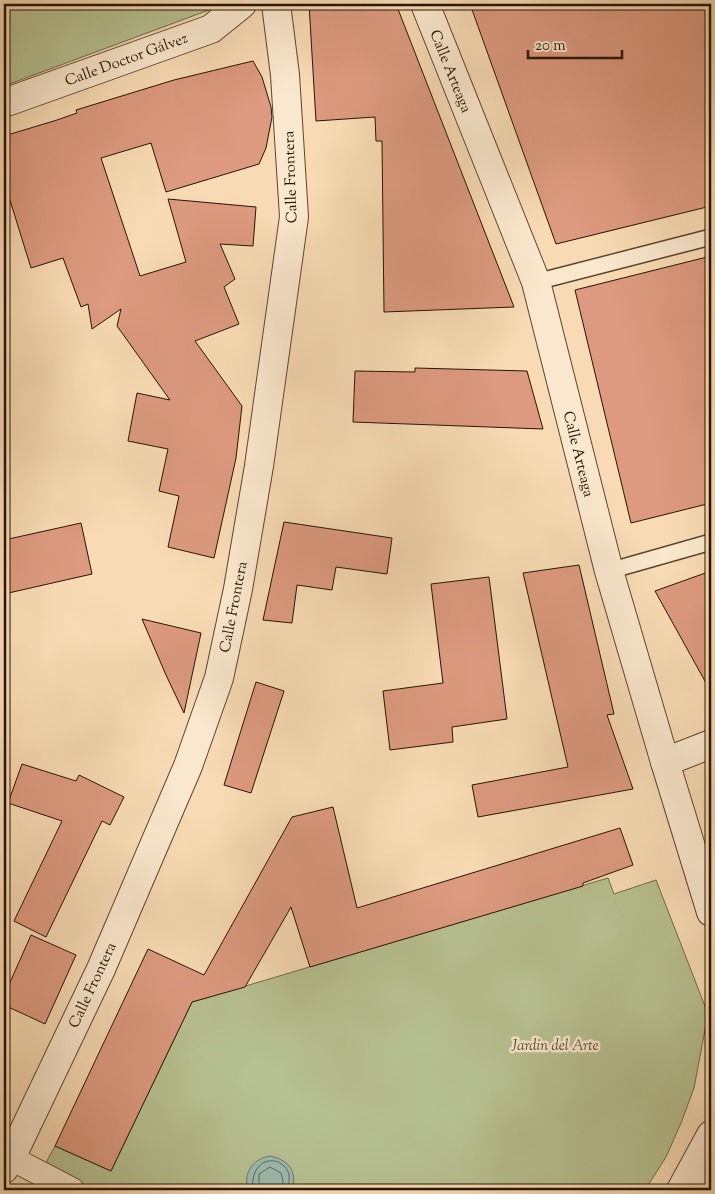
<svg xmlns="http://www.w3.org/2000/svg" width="715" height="1194" font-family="'Sorts Mill Goudy',serif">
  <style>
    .green { fill: #b7c192; stroke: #6f6a49 }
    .water { fill: #9dbbb0; stroke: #6e786a }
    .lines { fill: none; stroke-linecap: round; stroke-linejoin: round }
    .shore { stroke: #626858; stroke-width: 1 }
    .building { fill: #dd9a80; stroke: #271400 }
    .service-casing { stroke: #5b462d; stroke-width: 18 }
    .pedestrian-casing { stroke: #5b462d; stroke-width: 26 }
    .minor-casing { stroke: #5b462d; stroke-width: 30 }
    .tertiary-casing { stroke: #5b462d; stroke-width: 30 }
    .service { stroke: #fae8ce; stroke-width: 15 }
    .pedestrian { stroke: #fae8ce; stroke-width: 24 }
    .minor { stroke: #fae8ce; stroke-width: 28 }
    .tertiary { stroke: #fae8ce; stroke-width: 28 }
    .labels { text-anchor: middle; stroke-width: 5; stroke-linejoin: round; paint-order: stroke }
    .street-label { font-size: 15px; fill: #271400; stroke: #fae8ce }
    .park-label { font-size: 15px; font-style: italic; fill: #595133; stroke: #fae8ce }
  </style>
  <rect width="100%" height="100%" fill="#f8dbb4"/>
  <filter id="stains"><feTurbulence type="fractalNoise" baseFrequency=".004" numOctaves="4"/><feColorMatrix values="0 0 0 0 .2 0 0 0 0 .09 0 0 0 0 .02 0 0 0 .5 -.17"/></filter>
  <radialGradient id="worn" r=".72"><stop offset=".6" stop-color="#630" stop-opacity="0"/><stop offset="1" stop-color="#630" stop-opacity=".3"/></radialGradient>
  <!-- green -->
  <path class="green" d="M4,4H214L209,10L4,86Z
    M608,878L614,894L656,880L708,1014L694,1088L681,1123L666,1157L645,1190H31L55,1146L111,1171L192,1002Z"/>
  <!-- water -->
  <path class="water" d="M269,1156C288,1159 298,1171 292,1190H248C243,1173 252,1160 269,1156Z"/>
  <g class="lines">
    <!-- shore -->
    <path class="shore" d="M253,1190C249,1156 282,1153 289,1174C290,1180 288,1185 288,1190
      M259,1190V1174L270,1167L281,1173L283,1181L282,1190"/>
  </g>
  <!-- building -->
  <path class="building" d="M309,4H396L514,307L384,312L382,141H376L375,117L316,121Z
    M470,4H711V206L556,244Z
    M253,61L262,77L271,107L272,117L266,148L259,164L166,192L151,143L101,158L140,276L186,262L168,199L256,207L253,246L220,244L235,279L224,287L239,324L195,341L242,406L236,458L214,558L168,547L179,496L159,491L168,449L128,441L137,393L170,400L117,326L121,309L92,329L88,304L81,307L63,258L31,268L9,197L4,199V136L57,120L77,113L76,110L174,80Z
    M711,256V503L631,523L575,290Z
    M415,368L527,371L543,429L353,422L355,371L415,372Z
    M284,522L392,538L387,574L336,567L332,590L297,585L292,623L263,620Z
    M81,523L92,574L4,594V540Z
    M579,565L614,714L607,715L633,789L478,817L472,785L568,767L523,573Z
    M711,571V692L655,591Z
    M489,577L507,719L452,727L453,742L390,750L383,691L443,683L431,584Z
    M142,619L201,633L184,713L166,675Z
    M256,682L284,691L251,793L224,785Z
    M22,764L76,781L79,775L124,797L110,825L102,821L46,937L14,921L62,821L8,803Z
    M333,807L357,908L620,828L633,865L583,883V886L310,967L291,907L245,987L192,1002L111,1171L55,1146L148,949L204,975L292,817Z
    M31,935L76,955L45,1024L4,1005V996Z"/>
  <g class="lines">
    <!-- service casing -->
    <g class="service-casing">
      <path id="service" d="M536,282L711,237
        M609,571L711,542"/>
    </g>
    <!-- pedestrian casing -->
    <g class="pedestrian-casing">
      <path id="pedestrian" d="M11,1158L72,1190"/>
    </g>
    <!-- minor casing -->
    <g class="minor-casing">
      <path id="minor" d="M425,4L536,282L609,571L665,762
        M4,103L211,29L242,4
        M4,1169L11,1158L101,969L188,766L219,678L238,589L259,466L294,217L285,75L276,4
        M707,1190L711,1187"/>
    </g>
    <!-- tertiary casing -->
    <g class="tertiary-casing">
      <path id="tertiary" d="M711,744L665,762L711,912
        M681,1190L711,1135"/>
    </g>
    <!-- service -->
    <use href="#service" class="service"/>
    <!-- pedestrian -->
    <use href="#pedestrian" class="pedestrian"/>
    <!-- minor -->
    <use href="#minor" class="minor"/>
    <!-- tertiary -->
    <use href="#tertiary" class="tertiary"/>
  </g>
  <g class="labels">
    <!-- street labels -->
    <g class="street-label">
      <text transform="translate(126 59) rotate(-20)" y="5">Calle Doctor Gálvez</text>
      <text transform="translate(451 71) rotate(68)" y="5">Calle Arteaga</text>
      <text transform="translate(290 177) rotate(-92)" y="5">Calle Frontera</text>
      <text transform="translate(579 454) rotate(76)" y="5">Calle Arteaga</text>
      <text transform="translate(233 607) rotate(-79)" y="5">Calle Frontera</text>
      <text transform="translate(92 985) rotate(-65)" y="5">Calle Frontera</text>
    </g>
    <!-- park labels -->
    <g class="park-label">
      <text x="555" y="1050">Jardin del Arte</text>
    </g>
  </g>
  <!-- margin -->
  <rect width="715" height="1194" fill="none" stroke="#f8dbb4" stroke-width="20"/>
  <rect x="5" y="5" width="705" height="1184" fill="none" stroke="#271400" stroke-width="2.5"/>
  <rect x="10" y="10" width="695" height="1174" fill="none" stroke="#271400"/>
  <!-- scale -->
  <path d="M528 50v8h94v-8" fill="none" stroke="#271400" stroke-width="2.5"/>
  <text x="535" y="50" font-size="15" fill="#271400" stroke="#fae8ce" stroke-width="4" paint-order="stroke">20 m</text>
  <rect width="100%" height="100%" filter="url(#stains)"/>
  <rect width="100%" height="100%" fill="url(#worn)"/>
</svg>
